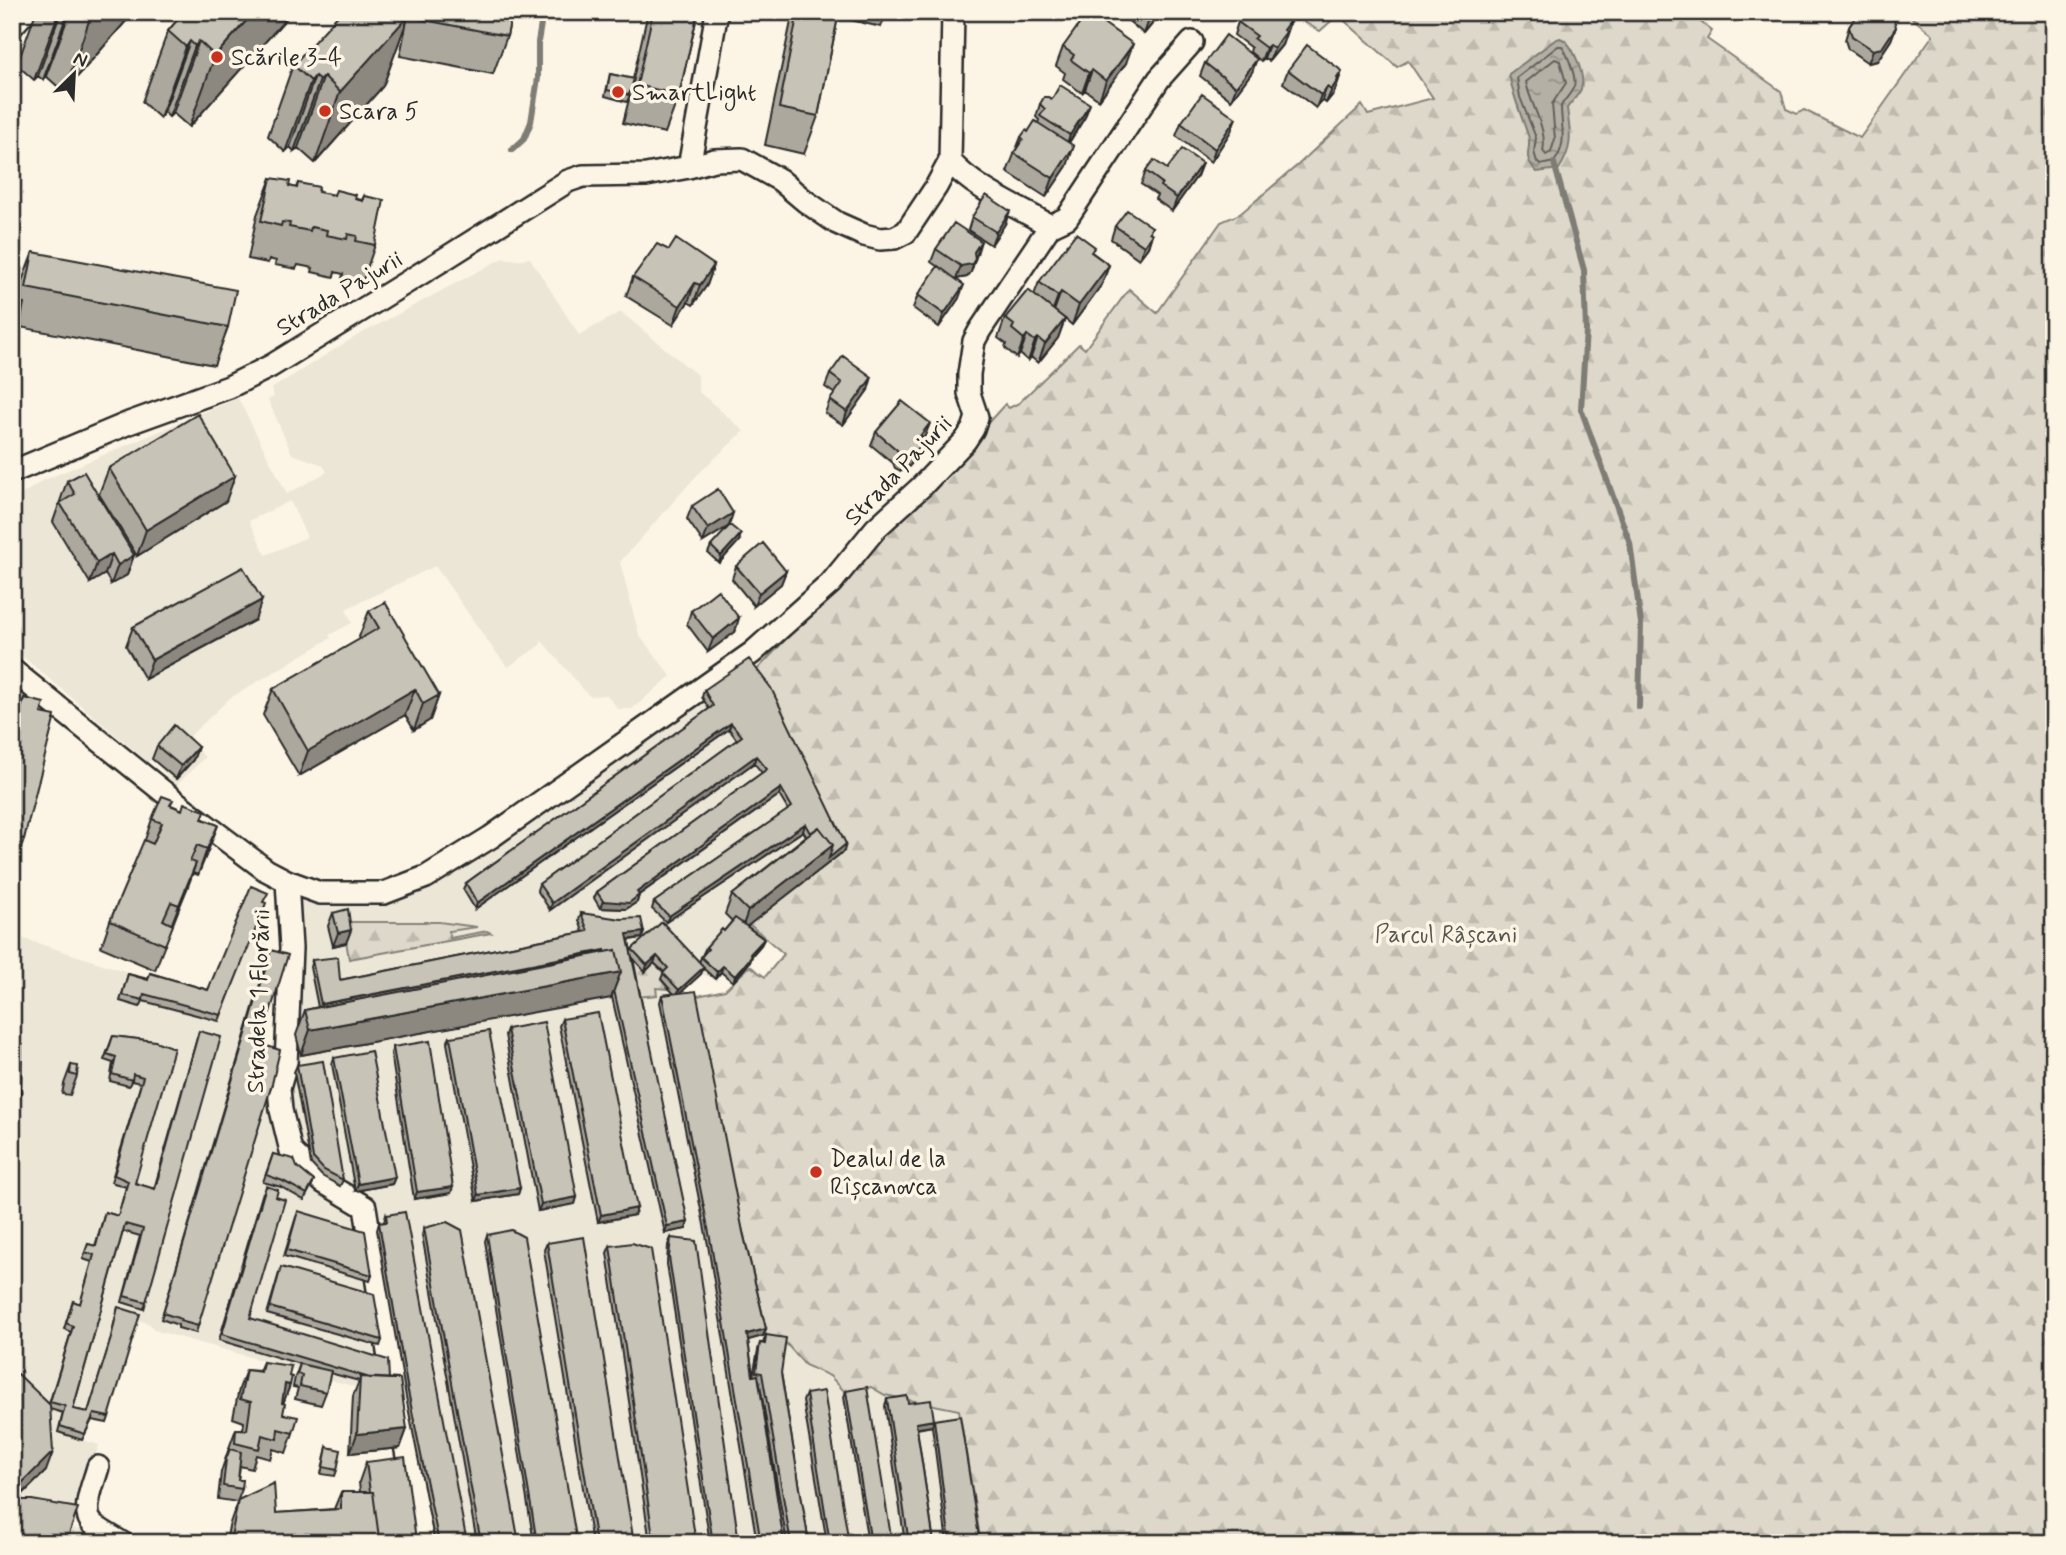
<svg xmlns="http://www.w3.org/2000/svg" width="2066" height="1555" font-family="Mynerve,sans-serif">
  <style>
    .built { fill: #ece6d7; fill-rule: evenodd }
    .forest { fill: url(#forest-firs); stroke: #84827a; stroke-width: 2 }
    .water { fill: url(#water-ripples); stroke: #7d7b74; stroke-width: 2 }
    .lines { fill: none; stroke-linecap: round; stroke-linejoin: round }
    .shore { stroke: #62605c; stroke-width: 2 }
    .stream { stroke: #7d7b74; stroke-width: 6 }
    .minor-casing { stroke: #2b2b2b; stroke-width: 26 }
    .minor { stroke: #fcf5e5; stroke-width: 21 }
    .wall { fill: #aca89d; stroke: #2b2b2b; stroke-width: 2 }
    .shaded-wall { fill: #8c8880; stroke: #2b2b2b; stroke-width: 2 }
    .building { fill: #c8c3b7; stroke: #2b2b2b; stroke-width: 2 }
    .poi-dot { fill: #c8321e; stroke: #fcf5e5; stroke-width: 2.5 }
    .labels { text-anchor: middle; stroke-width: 7; stroke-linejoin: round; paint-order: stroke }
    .poi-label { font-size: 24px; fill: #2b2b2b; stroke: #fcf5e5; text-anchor: start }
    .street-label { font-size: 24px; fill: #2b2b2b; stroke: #fcf5e5 }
    .park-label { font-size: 24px; fill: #585653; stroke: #fcf5e5 }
  </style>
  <defs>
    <pattern id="forest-firs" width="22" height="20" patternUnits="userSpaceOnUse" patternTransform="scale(1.75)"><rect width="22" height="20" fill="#ded8ca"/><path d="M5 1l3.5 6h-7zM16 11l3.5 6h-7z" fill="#bfbaae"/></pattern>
    <pattern id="water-ripples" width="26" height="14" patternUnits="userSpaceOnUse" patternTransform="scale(1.75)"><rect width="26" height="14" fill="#b4b0a5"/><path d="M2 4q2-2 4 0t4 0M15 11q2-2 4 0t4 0" fill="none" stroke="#938f87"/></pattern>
  </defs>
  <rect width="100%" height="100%" fill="#fcf5e5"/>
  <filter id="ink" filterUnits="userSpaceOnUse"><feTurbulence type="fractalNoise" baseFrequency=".0143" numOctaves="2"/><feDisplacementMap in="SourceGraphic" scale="14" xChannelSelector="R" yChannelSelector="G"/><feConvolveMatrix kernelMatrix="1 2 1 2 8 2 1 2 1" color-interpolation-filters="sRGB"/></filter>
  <g filter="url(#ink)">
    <!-- built -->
    <path class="built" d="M503,258L517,260L530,258L579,335L621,312L698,376V391L744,431L698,474L620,562L639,635L671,676L632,709H618L607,695L589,696L542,641L539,646L508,667L494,650L435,566L346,609L352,623L329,635L331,638L230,698L187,739L205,757L176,786L152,759L148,762L15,650L12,645V501L42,481L238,398L287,494L327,472L323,465L292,454L268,400L274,397L271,389L353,338ZM290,501L307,537L266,555L249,521Z
      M746,665L844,851L741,930L761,945L748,960L750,962L733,982L721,972L715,979L701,974L676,997L785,1342L805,1365L830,1376L845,1392L871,1387L885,1395L959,1410L981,1543H433L374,1206L299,1151L288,1081L301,1055L296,1035V943L300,897L426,885L470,863Z
      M248,893L265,900L268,957L286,962L257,1050L294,1173L325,1199L357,1218L398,1399L154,1330L150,1324L138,1320L107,1423L92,1421L83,1440L99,1445L71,1527L110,1543H12V935L128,972L126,981L206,997Z"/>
    <!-- forest -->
    <path class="forest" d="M1294,12H1688L1712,31L1707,39L1781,91L1786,109L1797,114L1804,110L1860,138L1933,35L1905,12H2054V1543H981L959,1410L885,1395L871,1387L845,1392L830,1376L805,1365L785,1342L763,1336L741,1239L693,997L725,990L750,966L765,977L784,954L749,924L844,851L753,674L930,487L1005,404L1009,408L1019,403L1079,344L1085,349L1129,289L1157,313L1221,222L1240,214L1299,164L1362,105L1368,115L1433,98L1408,61L1397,67L1338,15L1320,31L1304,22Z
      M343,922H439L477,927L449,931L450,938L487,931L491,933L349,959Z
      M630,955L645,971L654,963L666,975L661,980L669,989L656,988L657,995L637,997Z"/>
    <!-- water -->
    <path class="water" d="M1560,38C1573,42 1586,77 1581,89C1579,95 1571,102 1567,108C1570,133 1574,146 1559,169L1537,172C1520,154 1533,151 1528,135C1521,115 1513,96 1509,74L1555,40Z"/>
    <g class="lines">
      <!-- shore -->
      <path class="shore" d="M1558,46H1562C1567,53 1577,78 1574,86C1572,93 1564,100 1561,106C1561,127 1568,144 1554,162L1540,165L1537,162L1534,152L1536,138L1520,97L1517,78Z
        M1555,59L1560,61L1566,83L1552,104L1555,139L1551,152L1546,155L1543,151C1548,129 1530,104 1526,82Z"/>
      <!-- stream -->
      <path class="stream" d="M512,150L524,139L531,122L538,78V42L543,12
        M1554,163L1584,270L1586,330L1581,409L1630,543L1641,623L1639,707"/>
      <!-- minor casing -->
      <g class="minor-casing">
        <path id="minor" d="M12,62L56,12
          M950,161C972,188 1020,208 1050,226
          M689,167L714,160L742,159L780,180L805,201L837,223L864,235L880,239L894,238L906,232L936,187L950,161L953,12
          M12,472L129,423L229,387L271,366L446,258L568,181L583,176L646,175L689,167L717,12
          M12,670L186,810L266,870L287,881L320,893H384L426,877L491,837L752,653L831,583L876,528L921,487L965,441L973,429L977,417L969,393V374L974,341L980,330L1050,226L1067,218L1159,79L1192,42
          M287,881L291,948L286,1064L279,1088L281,1110L291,1151L323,1182L365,1207L389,1358L423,1543
          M98,1467C94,1483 79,1513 94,1525C102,1532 113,1537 122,1543"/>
      </g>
      <!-- minor -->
      <use href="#minor" class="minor"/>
    </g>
    <!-- wall -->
    <path class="wall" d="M36,12H134L64,92L46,76L43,80L38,76L34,80L17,65Z
      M184,12H292L189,127L173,113L169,117L164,112L160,118L142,102L168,31Z
      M410,12H512L507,36L493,74L400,56L407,20Z
      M648,12H698L679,95L665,133L623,123L630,95L627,102L605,96L610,74L633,79Z
      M793,12H886L881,27L838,17L818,116L804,154L765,145Z
      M1118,12H1162L1144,34Z
      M1859,12H1885L1896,27L1891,40L1877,61L1868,63L1848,49L1845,40L1849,27Z
      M407,13L409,15L383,86L315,163L298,148L294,151L290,147L285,152L268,136L293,65Z
      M1269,18L1291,19L1282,45L1269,61L1264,58L1261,61L1250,52L1251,48L1234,35L1238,22Z
      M1063,47L1126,63L1099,100L1085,90L1082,93L1063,79L1065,73L1056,66Z
      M1205,63L1252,72L1231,100L1200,76Z
      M1288,70L1342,71L1334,93L1326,103L1322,100L1316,108L1283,83Z
      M1040,104L1085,117L1069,143L1067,166L1046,197L1007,172L1021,137L1038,123L1039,120L1036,117Z
      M1181,123L1231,131L1211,162L1176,136Z
      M1202,163L1197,176L1172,211L1155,199L1157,195L1141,184L1146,171L1167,169Z
      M271,178L289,186L296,188L298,183L318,192L362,200L364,196L375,245L362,283L342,279L343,274L335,272L334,277L312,272L313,268L298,265L296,269L275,265L276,261L269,259L268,263L248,259L257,215Z
      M972,217L1005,224L991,245L968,230Z
      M1115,226L1152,227L1150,232L1152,234L1148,247L1139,259L1111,239Z
      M936,249L977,254L971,272L967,277L956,279L959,298L939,327L913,308L918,295L938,267L931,262Z
      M669,250L714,265L707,285L693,305L688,302L673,325L626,296L633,277Z
      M33,252L228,327L214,365L20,327L17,302L19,289Z
      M1093,253L1109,265L1102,284L1072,325L1065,319L1058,338L1038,363L1031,357L1028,361L1020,354L1017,358L1005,348L1006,344L998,338L1005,318L1034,295L1039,282Z
      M830,374L868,390L843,425L825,413L830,400L835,394L825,387Z
      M930,423L923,439L920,453L906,470L901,471L895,468L893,463L871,445L876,432Z
      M109,468L226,501L137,556L99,494Z
      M67,481L134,555L127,575L111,584L105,574L90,583L53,522Z
      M692,506L729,526L703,542L687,519Z
      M739,541L719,563L708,553L711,546Z
      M736,566L786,571L781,584L754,606L732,579Z
      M369,611L439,695L430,720L414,730L405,715L299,776L263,715L273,689L360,639L359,637Z
      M691,611L735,632L708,652L687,624Z
      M255,620L145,679L126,646L133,627Z
      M704,690L844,851L747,926L764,939L761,945L752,955L750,962L733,982L721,972L715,979L703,968L701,974L680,993L743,1232L766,1329L763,1336L748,1340L753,1376L758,1350L760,1343H763L766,1335L781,1373L809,1543H787L759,1379L784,1543H757L708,1245L660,1002L662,995L674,994L661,979L664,972L654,963L645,972L633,958L686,1229L665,1233L612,997L301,1055L296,1035L305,1010L318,1007L310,967L312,960L340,980L583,932L579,920L581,913L644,932L642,938L629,940L631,952L632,949L699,962L706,947L724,931L732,921L725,914L732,895L806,836L803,831L666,922L652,909L654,902L788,810L779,795L639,895L637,902L626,909L600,908L594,898L597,892L762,773L754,763L550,910L537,890L539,884L737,740L729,729L475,909L463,889L466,883L709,709L702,697Z
      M24,698L41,713L24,839L12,872V707L20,708Z
      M157,746L198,747L193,760L176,779L152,759Z
      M171,805L218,825L198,875L193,873L155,970L101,947L110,921L145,840L152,819Z
      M264,903L219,1021L143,1001L140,1007L120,1001L128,974L148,979L150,973L208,990Z
      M333,913L351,930L346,943L333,946L328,926Z
      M268,957L260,1044L198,1326L196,1333L178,1328V1325L161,1319Z
      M562,1019L634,1215L598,1222L559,1026Z
      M507,1029L577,1197L575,1204L538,1211L505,1035Z
      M199,1031L146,1302L144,1309L122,1302L140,1236L123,1231L73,1409L88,1412L109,1345L118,1307L109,1417L107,1423L92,1420L82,1440L58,1432L63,1413L50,1409L46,1471L17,1500L12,1543V1375L49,1404L71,1332L64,1329L73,1301L80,1304L92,1262L83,1259L88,1244L95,1246L105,1212L118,1216L126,1187L111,1182L141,1083L131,1081L129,1086L110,1081L113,1063L104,1060L113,1036L155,1041L135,1183L154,1189Z
      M450,1037L520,1188L518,1194L476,1201L447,1043Z
      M393,1047L451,1193L414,1199L391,1053Z
      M334,1058L395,1177L392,1184L355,1191L332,1064Z
      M71,1065L77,1076L70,1095L62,1094L64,1084Z
      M297,1065L343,1180L340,1186L322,1176L311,1164L294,1072Z
      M273,1154L297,1167L314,1181L304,1200L281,1187L263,1182Z
      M263,1192L250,1318L389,1379L407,1429L400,1448L350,1453L353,1396L359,1381L330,1373L326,1392L321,1405L295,1399L298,1388L293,1387L295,1377L300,1364L303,1365L219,1340Z
      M386,1215L467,1543H435L406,1397L377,1230L379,1223L384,1222Z
      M296,1217L372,1275L370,1281L284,1256Z
      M424,1228L519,1543H477L422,1235Z
      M487,1235L577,1543H534L485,1241Z
      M671,1238L739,1543H710L667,1264L668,1245Z
      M547,1243L634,1543H592L544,1250Z
      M610,1246L696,1543H650L607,1253Z
      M279,1273L382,1340L380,1346L267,1314Z
      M12,1337L18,1344L12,1360Z
      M263,1362L289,1376L290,1385L283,1403V1414L293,1433L286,1453L273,1449L270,1459L256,1455L252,1469L240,1466L238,1480L242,1489L237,1502L218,1499L221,1472L229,1448L236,1429H243L244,1422L233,1418L239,1389L246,1370L259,1371Z
      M846,1391L892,1543H868L844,1397Z
      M806,1394L849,1543H827L803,1401Z
      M887,1399L908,1403L934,1420L980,1543H947L932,1426L917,1429L934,1543H905L885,1406Z
      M327,1447L337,1470L335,1476L321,1474Z
      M366,1462L415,1543H226L229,1526L238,1500L276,1513L334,1509L341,1492H360L359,1482Z"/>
    <!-- shaded-wall -->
    <path class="shaded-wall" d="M59,12H61L38,76L34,80Z
      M68,12H70L46,76L43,80Z
      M97,12H134L64,92L89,21Z
      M254,12H292L189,127L215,56Z
      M405,12H407L404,21L409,15L383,86L315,163L340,92Z
      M1153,12H1162L1144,34L1151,14Z
      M1291,19L1282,45L1269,61L1283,30Z
      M1896,27L1891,40L1877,61L1868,63L1873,50Z
      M190,41L164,112L160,118L186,47Z
      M199,41L173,113L169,117L195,46Z
      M1133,44L1126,63L1099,100L1106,81Z
      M1269,45L1264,58L1261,61L1266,48Z
      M1257,59L1252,72L1231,100L1236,87Z
      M1092,70L1085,90L1082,93L1089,73Z
      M1342,71L1334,93L1326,103L1337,78Z
      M315,76L290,147L285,152L311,81Z
      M324,76L298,148L294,151L320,80Z
      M1327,87L1322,100L1316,108L1321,95Z
      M1090,104L1085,117L1065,148L1070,135Z
      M1236,118L1231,131L1211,162L1215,149Z
      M1074,146L1067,166L1046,197L1053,178Z
      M1202,163L1197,176L1172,211L1177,198Z
      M1010,211L1005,224L991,245L996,232Z
      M1152,234L1148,247L1139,259L1144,246Z
      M981,241L977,254L970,264L975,259L971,272L967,277L956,279L961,266L974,252Z
      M714,265L707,285L693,305L700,285Z
      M1109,265L1102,284L1072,325L1079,305Z
      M695,283L688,302L673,325L680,306Z
      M964,285L959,298L939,327L944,314Z
      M1061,292L1054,311L1051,315L1058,296Z
      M1065,319L1058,338L1038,363L1045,344Z
      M1027,335L1020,354L1017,358L1024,339Z
      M1038,338L1031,357L1028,361L1035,341Z
      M872,377L868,390L843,425L847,412Z
      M930,423L925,436L915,449L920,436Z
      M925,440L920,453L906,470L901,471L906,458Z
      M235,476L226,501L137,556L146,530Z
      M733,513L729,526L703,542L708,529Z
      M741,534L739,541L719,563L721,556Z
      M112,554L105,574L90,583L97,563Z
      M134,555L127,575L111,584L118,565Z
      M786,571L781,584L754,606L759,593Z
      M262,600L255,620L145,679L152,660Z
      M739,618L735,632L708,652L713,639Z
      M415,689L405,715L299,776L308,751Z
      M439,695L430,720L414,730L423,704Z
      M731,723L729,729L475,909L477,903Z
      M198,747L193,760L176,779L181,766Z
      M756,756L754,763L550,910L552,903Z
      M781,788L779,795L634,898L637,892Z
      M805,824L803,831L666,922L669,916Z
      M218,825L208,851L198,875L207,849Z
      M846,844L844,851L741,931L748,911L833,845Z
      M196,863L187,889L169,931L179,905Z
      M639,895L637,902L626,909L600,908L603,901Z
      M351,930L346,943L333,946L338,933Z
      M644,932L642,938L625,940L627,934Z
      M764,939L761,945L748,960L750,954Z
      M605,950L602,957L319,1010L321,1004Z
      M657,956L654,963L645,972L647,965Z
      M752,956L750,962L733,982L735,976Z
      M723,966L721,972L715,979L717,972Z
      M704,967L701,974L676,997L679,990Z
      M621,972L611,998L301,1055L310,1030Z
      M12,1092H21L14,1111H12Z
      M395,1177L392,1184L355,1191L358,1184Z
      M453,1187L451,1193L414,1199L417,1192Z
      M520,1188L518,1194L476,1201L478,1195Z
      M577,1197L575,1204L538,1211L541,1204Z
      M637,1208L634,1215L598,1222L601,1215Z
      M688,1222L686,1229L665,1233L667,1226Z
      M766,1329L763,1336L745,1341L747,1334Z
      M285,1384L290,1385L283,1404H278Z
      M934,1420L932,1426L913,1429L916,1423Z
      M407,1429L400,1448L350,1453L357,1434Z
      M53,1452L46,1471L12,1504V1485Z
      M367,1538H379L377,1543H365Z
      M416,1540L415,1543H390Z"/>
    <!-- building -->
    <path class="building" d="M80,12H97L89,21Z
      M184,12H254L215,56L199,41L195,46L190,41L186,47L168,31Z
      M341,12H406L409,15L340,92L324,76L320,80L315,76L311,81L293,65Z
      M415,12H512L507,36L414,18Z
      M653,12H698L679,95L637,85Z
      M798,12H839L818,116L779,108Z
      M1088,12L1133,44L1106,81L1092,70L1089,73L1071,60L1074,55L1063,47Z
      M1246,12H1262L1269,18L1273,12H1282L1291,19L1283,30L1286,32L1274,48L1269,45L1266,48L1254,39L1257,36L1238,22Z
      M1859,12H1884L1894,19L1896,27L1882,48L1873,50L1852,36L1849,27Z
      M1226,35L1257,59L1236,87L1205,63Z
      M1307,45L1342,71L1337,78L1338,80L1331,90L1327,87L1321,95L1288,70Z
      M610,74L634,79L629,95L607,90Z
      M1060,85L1090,104L1070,135L1040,116L1045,109L1040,104L1044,97H1048L1052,99Z
      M1202,94L1236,118L1215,149L1181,123Z
      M1035,121L1074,146L1053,178L1014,153L1023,139L1021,137L1026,130L1028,132Z
      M1182,149L1202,163L1177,198L1160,186L1162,183L1146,171L1154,160L1167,169Z
      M271,178L290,181L289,186L297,188L298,183L319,187L318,192L334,195L336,190L356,195L355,199L363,201L364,196L384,200L375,245L356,241L357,236L348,234L347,239L326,235L327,230L311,227L310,231L289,227L290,223L282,222L281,226L261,221Z
      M986,195L1010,211L996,232L972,217Z
      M1127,210L1152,227L1149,232L1152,234L1144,246L1115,226Z
      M954,223L981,241L974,252L975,259L972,264L961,266L936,249Z
      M1076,233L1095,247L1091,252L1109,265L1079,305L1061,292L1058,296L1039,282Z
      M676,239L714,265L700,285L695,283L680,306L633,277L657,244L669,250Z
      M33,252L236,290L228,327L26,288Z
      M938,266L964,285L944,314L918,295Z
      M1028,290L1065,319L1045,344L1038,338L1035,341L1027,335L1024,339L1012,329L1014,325L1005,318Z
      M12,301L24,303L12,365Z
      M843,356L872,377L847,412L830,400L842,383L830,374Z
      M902,401L930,423L920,436L925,440L911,457L906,458L900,455L897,450L876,432Z
      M198,414L235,476L146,530L109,468Z
      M84,472L134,555L118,565L112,554L97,563L60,503L75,494L67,481Z
      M718,489L733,513L708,529L692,506Z
      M730,525L741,534L721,556L711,546Z
      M763,543L786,571L759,593L736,566Z
      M243,567L262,600L152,660L133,627Z
      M718,590L739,618L713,639L691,611Z
      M385,602L439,695L423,704L415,689L308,751L273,689L379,628L369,611Z
      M749,659L771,688L846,844L829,858L833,845L819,827L810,833L805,824L669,916L654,902L792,807L781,788L637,892L639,895L629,903L603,901L597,892L767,769L756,756L552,903L539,884L742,736L731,723L477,903L466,883L713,706L704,690Z
      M24,698L44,703L41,713L55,716L24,839L12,837V707L21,709Z
      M174,725L198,747L181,766L157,746Z
      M162,796L173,800L170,805L182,810L184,803L205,811L202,819L218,825L207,849L197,845L190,861L196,863L179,905L171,902L163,920L173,925L165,945L110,921L144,840L153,844L162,823L152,819Z
      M819,827L833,845L748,911L732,895Z
      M251,886L268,893L263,902L266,903L221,1015L144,994L143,1000L122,995L128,974L148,980L150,973L208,990Z
      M348,909L351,930L338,933L333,913Z
      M581,913L621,919L641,918L644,932L627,934L688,1222L667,1226L614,990L621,972L616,950L605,952V950L321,1004L312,960L338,957L340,980L588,931Z
      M735,918L764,939L750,954L752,956L735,976L723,966L717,972L701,957L708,949L706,947L722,929L724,931Z
      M662,922L704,967L679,990L663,973L668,968L657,956L647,965L632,949Z
      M271,950L288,955L260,1044L280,1050L272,1084L198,1326L180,1321L181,1319L163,1313Z
      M616,950L621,972L310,1030L305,1010Z
      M696,991L743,1232L766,1329L747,1334L753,1376L758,1375L784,1543H761L710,1238L662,995Z
      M598,1013L637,1208L601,1215L562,1019Z
      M544,1022L577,1197L541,1204L507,1029Z
      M199,1031L221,1037L146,1302L124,1296L143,1229L125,1224L73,1409L88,1412L111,1338L118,1307L140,1314L109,1417L94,1414L85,1434L60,1426L65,1406L50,1402L73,1326L66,1323L73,1301L80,1304L94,1255L85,1252L88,1244L96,1246L105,1212L118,1216L128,1181L114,1175L143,1077L133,1074L132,1080L112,1074L116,1057L107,1054L113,1036L155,1041L174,1048L135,1183L155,1189Z
      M489,1031L520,1188L478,1195L450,1037Z
      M430,1041L453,1187L417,1192L393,1047Z
      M12,1044H22L21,1092H12Z
      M371,1051L395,1177L358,1184L334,1058Z
      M323,1061L343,1180L324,1170L313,1158L297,1065Z
      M71,1065L78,1066L77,1076L70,1074Z
      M273,1154L294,1159L297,1167L314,1181L307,1194L283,1181L266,1175Z
      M266,1186L278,1190L276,1197L285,1200L250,1318L388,1360L389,1379L370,1378L222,1334Z
      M298,1211L365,1231L372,1275L287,1250Z
      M405,1212L467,1543H439L408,1391L379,1223L387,1222L386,1215Z
      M447,1222L462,1230L519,1543H481L424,1228Z
      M511,1230L524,1237L577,1543H537L487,1235Z
      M584,1237L634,1543H596L547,1243Z
      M671,1238L696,1241L739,1543H713L669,1257Z
      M632,1243L651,1249L696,1543H654L610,1246Z
      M281,1267L374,1294L382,1340L270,1307Z
      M14,1333L21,1335L18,1344L12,1342Z
      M766,1335L786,1338L781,1373L809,1543H791L762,1373L756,1372L760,1343L765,1344Z
      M263,1362L291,1366L289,1376L292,1377L290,1385L285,1384L282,1403L285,1404L283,1414L298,1417L293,1433L278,1429L277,1439L262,1435L259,1449L235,1443L236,1429L247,1430L251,1402L240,1399L246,1370L261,1372Z
      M300,1364L331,1371L326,1392L300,1386L302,1375L297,1374Z
      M18,1374L50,1405L53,1452L20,1485H12V1375Z
      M360,1377L400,1379L407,1429L357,1434Z
      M867,1387L892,1543H871L846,1391Z
      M824,1391L849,1543H830L806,1394Z
      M907,1396L908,1403L931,1400L934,1420L916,1423L934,1543H909L887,1399Z
      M960,1416L980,1543H950L934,1420Z
      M327,1447L341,1450L337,1470L323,1467Z
      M230,1449L241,1452L238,1480H243L242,1489L223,1486L226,1459Z
      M405,1457L416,1540L390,1543H377L379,1538L373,1492H370L366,1462Z
      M274,1483L276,1513L341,1509V1492H373L379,1538H367V1543H230L238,1500Z
      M12,1500H32L78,1508L66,1543H12Z"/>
  </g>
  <!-- markers -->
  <g class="poi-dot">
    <circle cx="217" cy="57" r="7"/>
    <circle cx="618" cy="92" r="7"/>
    <circle cx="325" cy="111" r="7"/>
    <circle cx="816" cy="1172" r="7"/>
  </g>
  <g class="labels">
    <!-- poi labels -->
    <g class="poi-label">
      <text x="231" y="65">Scările 3-4</text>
      <text x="632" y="100">SmartLight</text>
      <text x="339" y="119">Scara 5</text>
      <text x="830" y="1166">Dealul de la<tspan x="830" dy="28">Rîșcanovca</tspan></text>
    </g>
    <!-- street labels -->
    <g class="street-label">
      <text transform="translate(339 293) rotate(-31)" y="8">Strada Pajurii</text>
      <text transform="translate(898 470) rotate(-46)" y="8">Strada Pajurii</text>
      <text transform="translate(258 1001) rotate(-88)" y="8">Stradela 1 Florării</text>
    </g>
    <!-- park labels -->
    <g class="park-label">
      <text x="1446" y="942">Parcul Râșcani</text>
    </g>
  </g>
  <!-- margin -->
  <rect width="2066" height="1555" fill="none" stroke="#fcf5e5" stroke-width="42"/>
  <rect x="21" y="21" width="2024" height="1513" fill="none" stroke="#2b2b2b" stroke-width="2.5" filter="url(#ink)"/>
  <!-- north arrow -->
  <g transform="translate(74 74) rotate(24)" stroke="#fcf5e5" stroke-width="5" paint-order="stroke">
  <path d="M0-5L12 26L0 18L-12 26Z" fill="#2b2b2b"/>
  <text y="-10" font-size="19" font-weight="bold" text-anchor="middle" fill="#2b2b2b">N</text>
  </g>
</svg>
